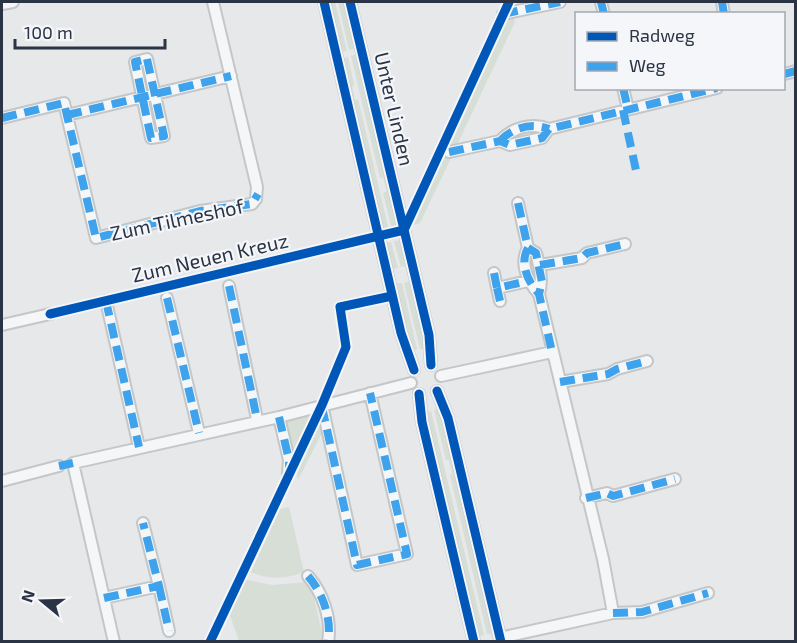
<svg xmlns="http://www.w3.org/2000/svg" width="797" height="643" font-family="'Exo 2',sans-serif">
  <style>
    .green { fill: #d6ded6 }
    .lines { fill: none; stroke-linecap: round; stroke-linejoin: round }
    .minor-casing { stroke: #c4c6c8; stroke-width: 14 }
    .minor { stroke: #f5f6f7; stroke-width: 10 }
    .quiet { stroke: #3ea3ec; stroke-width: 8; stroke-dasharray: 15 8; stroke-linecap: butt }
    .cycleway-casing { stroke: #f4f6f9; stroke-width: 13 }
    .cycleway { stroke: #0057b8; stroke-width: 9 }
    .labels { text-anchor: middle; stroke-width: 4.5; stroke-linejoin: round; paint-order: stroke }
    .street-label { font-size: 20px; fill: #2b3445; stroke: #f4f6f9 }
  </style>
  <rect width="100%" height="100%" fill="#e6e8ea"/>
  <!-- green -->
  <path class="green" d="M327,2H335L347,51L338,52Z
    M338,2H347L358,48L349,50Z
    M513,17L515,22L456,147L445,150L506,18Z
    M359,54L400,229L392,230L383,193L387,191L383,178H380L351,56Z
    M348,57L354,85L352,86L355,100L358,99L389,231L381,233L340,59Z
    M452,156L420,223L413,225L412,219L440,159Z
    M403,240L426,349H420L404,283L409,281L405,266L401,267L394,241Z
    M391,242L398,268L393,269L397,283H402L417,349L411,352L383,243Z
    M440,409L446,423L497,641H493L491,634H487L450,475L452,474L449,460H446L434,410Z
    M431,411L484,635L480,636L481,641H477L426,426L425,412Z
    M313,413L292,457L284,425L288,419Z
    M319,419L322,433L298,480L295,469Z
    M289,507L304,572C286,579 269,580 251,572L280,509Z
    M243,579L272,585L307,582L311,586L323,637L321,641H239L228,610Z"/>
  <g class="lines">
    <!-- minor casing -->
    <g class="minor-casing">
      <path id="minor" d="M324,2L401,333L414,370
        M350,2L429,335L431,365
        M601,2L604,14
        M722,2L724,14
        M2,4L13,2
        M503,14L560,2
        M147,59L164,136L151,138L135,62Z
        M784,74L796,71
        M623,88L628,109
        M67,115L231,76
        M2,118L64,103L96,238L200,211L252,204L256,199L257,187L213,2
        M500,141C512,128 531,122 549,129
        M449,152L500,141L510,145L542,138L549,129L717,88
        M518,203L528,248L536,253C540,268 543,280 539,294L603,559L613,613
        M528,248C519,264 528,282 539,294
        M540,265L582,258L587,253L625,244
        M494,273L497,288L528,281
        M229,286L257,419
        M497,288L500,301
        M167,298L199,433
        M106,301L139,447
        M2,325L50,314
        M441,376L552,352
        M560,382L608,374L617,369L647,361
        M437,391L448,418L501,642
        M419,394L422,422L474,642
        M322,405L357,565L407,554L370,393
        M279,417L289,460L288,474
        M2,481L59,466
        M586,498L607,493L613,496L675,479
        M308,576C323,593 332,619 328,642
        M159,586L169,631
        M104,598L159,586L143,523
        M500,638L613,613L642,612L708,593
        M114,642L73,463L279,417L411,383"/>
    </g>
    <!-- minor -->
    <use href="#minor" class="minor"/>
    <!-- quiet -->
    <path class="quiet" d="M601,2L604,14
      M722,2L724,14
      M503,14L560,2
      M147,59L164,136L151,138L135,62Z
      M784,74L796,71
      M623,88L628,109
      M623,110L637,175
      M67,115L231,76
      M2,118L64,103L96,238L200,211L252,204L258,194
      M500,141C512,128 531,122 549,129
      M449,152L500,141L510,145L542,138L549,129L717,88
      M518,203L528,248L536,253L542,282L539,294L552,352
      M528,248C519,264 528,282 539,294
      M540,265L582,258L587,253L625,244
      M494,273L497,288L528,281
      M229,286L257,419
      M497,288L500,301
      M167,298L199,433
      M106,301L139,447
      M560,382L608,374L617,369L647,361
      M322,407L357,565L407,554L370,393
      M279,417L289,460V468
      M59,466L73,463
      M586,498L607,493L613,496L675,479
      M308,576C323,593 332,619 328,642
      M159,586L169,631
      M104,598L159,586L143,523
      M613,613L642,612L708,593"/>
    <!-- cycleway casing -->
    <g class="cycleway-casing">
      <path id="cycleway" d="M324,2L401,333L414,370
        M350,2L429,335L431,365
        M404,230L509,2
        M50,314L404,230
        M437,391L448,418L501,642
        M419,394L422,422L474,642
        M210,642L322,405L346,347L340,307L392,296"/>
    </g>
    <!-- cycleway -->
    <use href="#cycleway" class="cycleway"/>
  </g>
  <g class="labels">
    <!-- street labels -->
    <g class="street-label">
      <text transform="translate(394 109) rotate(77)" y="7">Unter Linden</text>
      <text transform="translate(177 220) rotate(-12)" y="7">Zum Tilmeshof</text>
      <text transform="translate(210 258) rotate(-13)" y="7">Zum Neuen Kreuz</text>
    </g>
  </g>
  <!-- border -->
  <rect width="797" height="643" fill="none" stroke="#2b3445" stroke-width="6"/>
  <!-- legend -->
  <rect x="575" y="12" width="210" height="78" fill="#f4f6f9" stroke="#a4a8b1" stroke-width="1.5"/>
  <rect x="587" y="32" width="30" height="9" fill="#0057b8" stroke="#a4a8b1" stroke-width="1.5"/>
  <text x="629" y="42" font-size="18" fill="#2b3445">Radweg</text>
  <rect x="587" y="62" width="30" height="9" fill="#3ea3ec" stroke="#a4a8b1" stroke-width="1.5"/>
  <text x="629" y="72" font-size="18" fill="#2b3445">Weg</text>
  <!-- north arrow -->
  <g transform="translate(42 601) rotate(289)" stroke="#f4f6f9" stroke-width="4.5" paint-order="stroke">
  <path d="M0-4.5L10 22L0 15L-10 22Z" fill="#2b3445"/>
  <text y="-9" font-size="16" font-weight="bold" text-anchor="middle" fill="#2b3445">N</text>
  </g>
  <!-- scale -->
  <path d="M15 39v9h150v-9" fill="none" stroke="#2b3445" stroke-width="3"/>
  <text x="24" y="39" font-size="18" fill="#2b3445" stroke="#f4f6f9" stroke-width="4.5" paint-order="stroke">100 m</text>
</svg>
